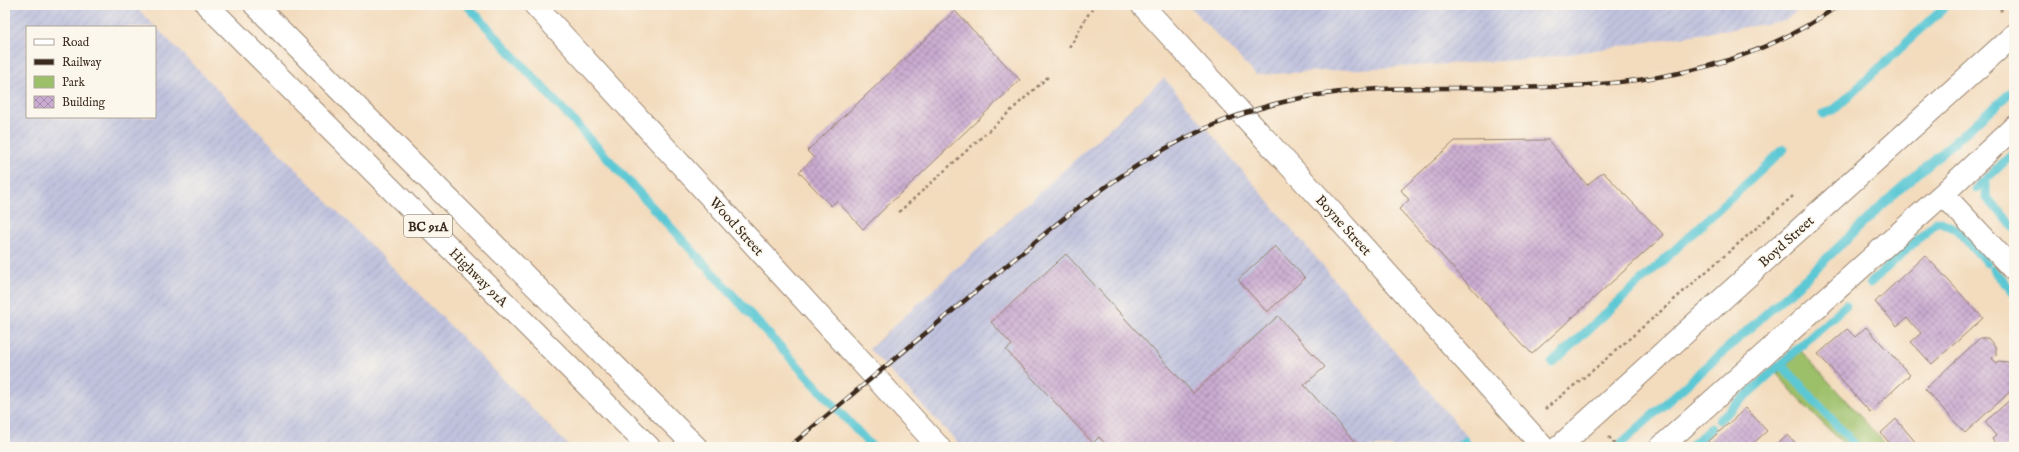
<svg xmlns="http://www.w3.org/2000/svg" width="2019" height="452" font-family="'IM FELL English',serif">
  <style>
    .industrial { fill: url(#industrial-furrows); fill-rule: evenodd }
    .green { fill: #9cbf69; stroke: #6c7444 }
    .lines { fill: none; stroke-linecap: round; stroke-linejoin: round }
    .stream { stroke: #5cc8d4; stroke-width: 9 }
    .building { fill: url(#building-cross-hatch) }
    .minor-casing { stroke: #97826e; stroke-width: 24 }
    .secondary-casing { stroke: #97826e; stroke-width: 24 }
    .motorway-casing { stroke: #97826e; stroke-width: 24 }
    .path { stroke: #97826e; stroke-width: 2.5; stroke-dasharray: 3 3; stroke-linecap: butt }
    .minor { stroke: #fff; stroke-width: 22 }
    .secondary { stroke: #fff; stroke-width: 22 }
    .motorway { stroke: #fff; stroke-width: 22 }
    .rail-casing { stroke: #3b2a1e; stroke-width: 4.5 }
    .rail { stroke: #fbf7ec; stroke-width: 3; stroke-dasharray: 9; stroke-linecap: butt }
    .labels { text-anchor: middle; stroke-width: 3; stroke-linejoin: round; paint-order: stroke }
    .shield { fill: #fbf7ec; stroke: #75685c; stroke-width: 1 }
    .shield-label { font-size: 13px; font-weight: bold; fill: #3b2a1e }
    .street-label { font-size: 14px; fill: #3b2a1e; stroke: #fbf7ec }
  </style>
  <defs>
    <pattern id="industrial-furrows" width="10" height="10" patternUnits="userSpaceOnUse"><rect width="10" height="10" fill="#c0c2dd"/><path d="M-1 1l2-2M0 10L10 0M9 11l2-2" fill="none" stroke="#a6a7bd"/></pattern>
    <pattern id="building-cross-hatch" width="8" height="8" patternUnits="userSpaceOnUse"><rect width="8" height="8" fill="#caabd1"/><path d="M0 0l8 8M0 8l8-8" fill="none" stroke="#a58ba9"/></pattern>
  </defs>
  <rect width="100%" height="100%" fill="#fbf7ec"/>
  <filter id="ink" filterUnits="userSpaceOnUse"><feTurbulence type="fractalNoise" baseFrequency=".025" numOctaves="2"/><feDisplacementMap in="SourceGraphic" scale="8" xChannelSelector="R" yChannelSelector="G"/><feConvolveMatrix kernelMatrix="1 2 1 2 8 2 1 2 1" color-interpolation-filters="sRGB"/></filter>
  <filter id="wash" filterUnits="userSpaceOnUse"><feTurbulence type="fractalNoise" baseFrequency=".012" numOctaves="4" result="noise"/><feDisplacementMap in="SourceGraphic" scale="16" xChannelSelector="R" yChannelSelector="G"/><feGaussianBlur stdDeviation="0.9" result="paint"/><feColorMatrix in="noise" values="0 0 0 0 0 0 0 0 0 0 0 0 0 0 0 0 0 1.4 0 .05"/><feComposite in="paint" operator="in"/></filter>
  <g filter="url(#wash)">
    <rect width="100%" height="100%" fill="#f3dbbd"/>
    <!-- industrial -->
    <path class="industrial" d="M5,5H134L570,447H5ZM27,27H155V117H27Z
      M1188,5H1804L1785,21L1536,59L1256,75Z
      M1164,78L1476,447H962L869,349Z"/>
    <!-- green -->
    <path class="green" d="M1801,351L1888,447H1847L1805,406L1777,374Z"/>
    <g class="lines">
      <!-- stream -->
      <path class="stream" d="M467,5L872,447
        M1823,114L1835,109L1947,5
        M2014,153L1986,179V197L2014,227
        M1976,188L1986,179
        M1993,270L2014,293
        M1870,283L1938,221L1956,229L1987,263
        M1552,363L1784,149
        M1781,364L1857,447
        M1719,420L1846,305
        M1458,447L1465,441
        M1617,447L1807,277L1893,195L2014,90
        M1690,447L1711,428"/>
    </g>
    <g id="blocks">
      <!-- building -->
      <path class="building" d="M955,11L1020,80L863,229L837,201L831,206L799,172L814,158L807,151Z
        M1548,140L1587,185L1603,172L1664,235L1532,354L1399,209L1409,200L1401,190L1455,141Z
        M1275,246L1305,278L1267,312L1238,280Z
        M1066,254L1193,393L1278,316L1325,367L1304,385L1360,447H1108L1099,437L1093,443L1006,350L1012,345L991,322Z
        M1925,255L1983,318L1932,364L1911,342L1921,333L1907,318L1897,326L1875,302Z
        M1866,327L1910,375L1870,412L1818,354L1847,329L1855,337Z
        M1980,338H1988L1996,348V355L1992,358L1996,363L1998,361L2008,362L2014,369V388L1965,433L1925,389Z
        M2014,396V447H1998L1992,439L1996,436L1985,422Z
        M1746,408L1767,431L1749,447H1702Z
        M1896,419L1917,444L1914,447H1893L1881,433Z
        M1788,435L1799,447H1774Z"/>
    </g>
  </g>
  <g filter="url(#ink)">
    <use href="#blocks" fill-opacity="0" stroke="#97826e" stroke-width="1"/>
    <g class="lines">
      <!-- minor casing -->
      <g class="minor-casing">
        <path id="minor" d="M535,5L939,447
          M1142,5L1323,202L1543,447
          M1943,194L2014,270
          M1661,447L1943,194L2014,127"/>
      </g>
      <!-- secondary casing -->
      <g class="secondary-casing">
        <path id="secondary" d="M1559,447L2014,35"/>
      </g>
      <!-- motorway casing -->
      <g class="motorway-casing">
        <path id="motorway" d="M207,5L649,447
          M255,5L696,447"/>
      </g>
      <!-- path -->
      <path class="path" d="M2000,11L2007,5
        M1069,47C1081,32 1082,18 1097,5
        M899,212L1049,76
        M1545,409L1598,366L1793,196
        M1609,437L1617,447
        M1499,447L1504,443"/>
      <!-- minor -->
      <use href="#minor" class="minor"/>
      <!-- secondary -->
      <use href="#secondary" class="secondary"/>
      <!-- motorway -->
      <use href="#motorway" class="motorway"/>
      <!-- rail casing -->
      <g class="rail-casing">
        <path id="rail" d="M789,447C853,393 917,340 981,287C1073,210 1156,135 1275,104C1337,87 1400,88 1463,88C1596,88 1726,86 1839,5"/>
      </g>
      <!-- rail -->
      <use href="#rail" class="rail"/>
    </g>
  </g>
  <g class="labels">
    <!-- shield labels -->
    <rect class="shield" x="404" y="215" width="48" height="22" rx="3"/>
    <g class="shield-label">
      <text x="428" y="231">BC 91A</text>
    </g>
    <!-- street labels -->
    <g class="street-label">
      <text transform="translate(1344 225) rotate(48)" y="5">Boyne Street</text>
      <text transform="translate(737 226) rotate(48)" y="5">Wood Street</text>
      <text transform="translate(1786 241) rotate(-42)" y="5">Boyd Street</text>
      <text transform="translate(479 277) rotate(45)" y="5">Highway 91A</text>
    </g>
  </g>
  <!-- margin -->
  <rect width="2019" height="452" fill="none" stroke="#fbf7ec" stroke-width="20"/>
  <!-- legend -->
  <rect x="26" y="26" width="130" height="92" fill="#fbf7ec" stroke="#aea59a"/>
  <rect x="34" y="39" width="20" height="6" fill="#ffffff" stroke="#aea59a"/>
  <text x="62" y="46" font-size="12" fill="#3b2a1e">Road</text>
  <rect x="34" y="59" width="20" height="6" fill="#3b2a1e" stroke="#aea59a"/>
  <text x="62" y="66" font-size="12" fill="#3b2a1e">Railway</text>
  <rect x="34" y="76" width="20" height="12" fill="#9cbf69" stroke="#aea59a"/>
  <text x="62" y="86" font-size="12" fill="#3b2a1e">Park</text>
  <rect x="34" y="96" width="20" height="12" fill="url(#building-cross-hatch)" stroke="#aea59a"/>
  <text x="62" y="106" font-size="12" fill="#3b2a1e">Building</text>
</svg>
